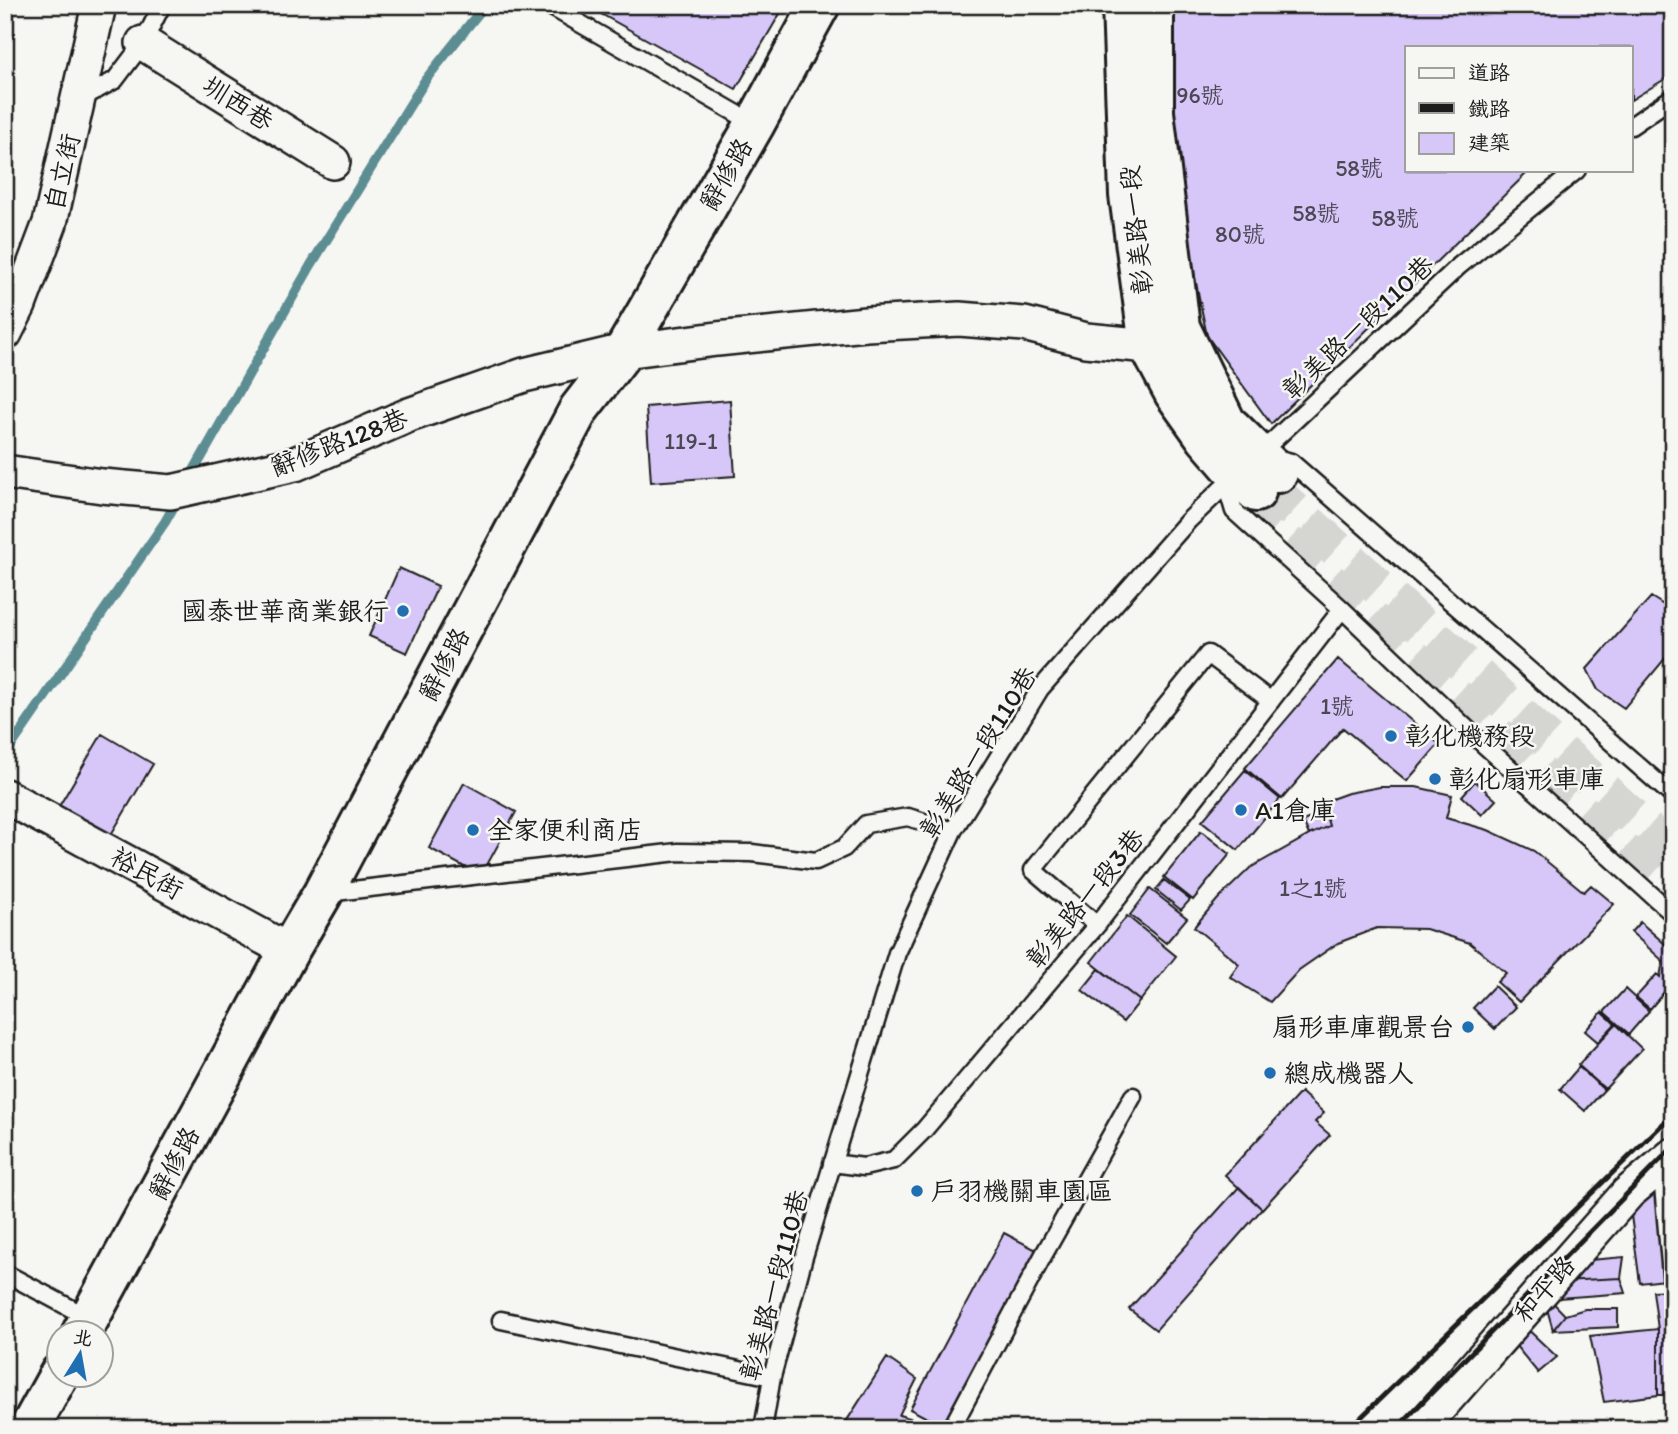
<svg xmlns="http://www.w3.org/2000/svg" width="1678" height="1434" font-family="Itim,'LXGW WenKai TC',sans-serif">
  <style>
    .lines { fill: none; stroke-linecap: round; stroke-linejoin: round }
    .stream { stroke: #5c8d92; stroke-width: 10 }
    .building { fill: #d7c7f9; stroke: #1c1c1c; stroke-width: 2 }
    .secondary-tunnel { stroke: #d5d5d2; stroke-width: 38; stroke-dasharray: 38 19; stroke-linecap: butt }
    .lane-casing { stroke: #1c1c1c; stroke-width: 21 }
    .street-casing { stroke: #1c1c1c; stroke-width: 38 }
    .secondary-casing { stroke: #1c1c1c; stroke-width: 44 }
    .lane { stroke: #f6f6f2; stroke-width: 16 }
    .street { stroke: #f6f6f2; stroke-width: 33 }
    .secondary { stroke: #f6f6f2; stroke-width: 38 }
    .rail { stroke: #1c1c1c; stroke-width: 5 }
    .poi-dot { fill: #1f6fb2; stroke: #f6f6f2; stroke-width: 2.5 }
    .labels { text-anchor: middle; stroke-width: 5; stroke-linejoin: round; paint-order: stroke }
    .number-label { font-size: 23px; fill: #4b4753 }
    .street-label { font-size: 26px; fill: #1c1c1c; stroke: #f6f6f2 }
    .poi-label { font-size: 26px; fill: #1c1c1c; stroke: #f6f6f2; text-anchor: start }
  </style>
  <rect width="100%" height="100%" fill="#f6f6f2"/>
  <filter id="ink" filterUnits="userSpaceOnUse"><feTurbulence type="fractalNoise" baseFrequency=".0143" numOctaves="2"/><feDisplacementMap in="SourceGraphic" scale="14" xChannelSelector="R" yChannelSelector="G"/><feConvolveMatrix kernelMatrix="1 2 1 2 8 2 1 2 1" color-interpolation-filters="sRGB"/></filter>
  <g filter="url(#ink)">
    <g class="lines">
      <!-- stream -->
      <path class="stream" d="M189,479L311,265L426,79L485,5
        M5,755L165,522L178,499"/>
    </g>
    <!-- building -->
    <path class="building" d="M585,5H785L736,89Z
      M1167,5H1673V74L1631,100V47H1407V170H1530L1271,424L1207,336L1172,166Z
      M730,400L735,476L651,482L646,407Z
      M399,568L438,586L407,653L369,636Z
      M1651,597L1673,611V649L1624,708L1598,690L1587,669Z
      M1338,659L1439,744L1407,781L1343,728L1282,799L1245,768Z
      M102,734L153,764L109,838L58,808Z
      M1245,770L1280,799L1238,850L1202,821Z
      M1475,781L1496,800L1482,815L1462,796Z
      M464,783L516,812L481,876L429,848Z
      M1380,787H1416L1452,795L1446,818L1488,830L1534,851L1584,892L1591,885L1614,904L1519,1002L1497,982L1506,973L1470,943L1426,929L1377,928L1338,943L1299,970L1270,1002L1230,977L1239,964L1194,927L1218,899L1250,868L1309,835L1303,821L1325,812L1323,802L1348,793Z
      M1325,812L1329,826L1309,835L1303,821Z
      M1201,831L1230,854L1193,900L1164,877Z
      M1164,880L1190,900L1181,910L1156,890Z
      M1150,889L1187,918L1166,943L1130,915Z
      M1127,916L1176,956L1140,1001L1091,962Z
      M1640,922L1673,951L1670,985L1650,1009L1636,997L1657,974L1660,977L1663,961L1631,932Z
      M1099,969L1140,1001L1123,1022L1082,990Z
      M1494,986L1516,1007L1495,1029L1473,1008Z
      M1625,989L1649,1011L1629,1034L1604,1012Z
      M1602,1012L1615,1024L1598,1042L1585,1031Z
      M1616,1024L1642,1049L1605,1089L1578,1065Z
      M1579,1067L1604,1090L1585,1111L1560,1089Z
      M1301,1092L1324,1113L1315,1122L1330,1135L1262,1209L1225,1175Z
      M1239,1187L1262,1209L1156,1330L1129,1309Z
      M1628,1193H1673V1279L1640,1283Z
      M1004,1233L1044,1254L948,1429L910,1409Z
      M1624,1257L1621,1278L1562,1281L1567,1262Z
      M1621,1278L1626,1293L1559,1298L1562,1281Z
      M1673,1290V1395H1658V1329L1653,1291Z
      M1542,1291L1565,1315L1553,1330Z
      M1585,1309H1618V1327L1553,1330L1565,1315Z
      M1520,1322L1557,1357L1538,1373L1507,1335Z
      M1658,1329V1395L1604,1402L1590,1336Z
      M887,1358L917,1379L899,1415L910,1418L903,1429H859L846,1422Z"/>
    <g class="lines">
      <!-- secondary-tunnel -->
      <path class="secondary-tunnel" d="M1266,485L1673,854
        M1245,504L1673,896"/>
      <!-- lane casing -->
      <g class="lane-casing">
        <path id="lane" d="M548,5L755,124
          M80,99L115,80L143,43L162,5
          M1631,126L1673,97
          M1258,455L1459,266L1577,170
          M1276,458L1291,462L1673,796
          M1226,484L1234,511L1342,609L1483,744L1673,914
          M327,893L678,852L752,853L816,861L844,848L866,824L908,817L953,831
          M1097,925L1033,870L1208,654L1271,701
          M832,1163L864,1167L894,1160L924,1130L1097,925L1342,609
          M1661,1164L1673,1297
          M5,1273L89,1318
          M501,1320L772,1377
          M763,1429L772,1377L803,1260L897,953L953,831L1040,689L1188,521L1239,472
          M951,1429L1044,1254L1133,1096"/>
      </g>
      <!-- street casing -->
      <g class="street-casing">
        <path id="street" d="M143,43L333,162
          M5,333L19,305L50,223L99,5
          M5,472L102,486L171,492L295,464L409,415L524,375L624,351L717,339L866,324L959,319L1024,324L1086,340L1149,346L1171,332
          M5,796L289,951
          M1420,1429L1628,1193L1673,1155"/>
      </g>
      <!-- secondary casing -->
      <g class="secondary-casing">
        <path id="secondary" d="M1122,5L1129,195L1149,346L1174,393L1206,438L1237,474L1256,492
          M1154,5V112L1180,327L1244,460
          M1232,428L1278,473
          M82,1332L289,951L323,893L579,409L624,351L755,124L820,5
          M29,1429L60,1373"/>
      </g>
      <!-- lane -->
      <use href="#lane" class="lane"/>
      <!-- street -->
      <use href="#street" class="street"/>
      <!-- secondary -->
      <use href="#secondary" class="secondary"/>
      <!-- rail -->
      <path class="rail" d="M1349,1429L1673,1114
        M1396,1429L1673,1147"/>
    </g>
  </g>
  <!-- markers -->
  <g class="poi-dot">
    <circle cx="403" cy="611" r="7"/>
    <circle cx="1391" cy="736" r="7"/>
    <circle cx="1435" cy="779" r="7"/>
    <circle cx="1241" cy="810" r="7"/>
    <circle cx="473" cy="830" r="7"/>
    <circle cx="1468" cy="1027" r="7"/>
    <circle cx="1270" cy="1073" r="7"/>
    <circle cx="917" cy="1191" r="7"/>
  </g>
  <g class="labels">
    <!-- number labels -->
    <g class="number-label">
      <text x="1200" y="103">96號</text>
      <text x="1359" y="176">58號</text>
      <text x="1316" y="221">58號</text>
      <text x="1395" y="226">58號</text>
      <text x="1240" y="242">80號</text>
      <text x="691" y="449">119-1</text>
      <text x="1337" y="714">1號</text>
      <text x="1313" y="896">1之1號</text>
    </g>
    <!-- street labels -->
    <g class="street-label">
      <text transform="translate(238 103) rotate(32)" y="9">圳西巷</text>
      <text transform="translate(62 172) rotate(-77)" y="9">自立街</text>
      <text transform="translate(726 174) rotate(-60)" y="9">辭修路</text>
      <text transform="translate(1136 230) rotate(-96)" y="9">彰美路一段</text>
      <text transform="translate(1358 327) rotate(-43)" y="9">彰美路一段110巷</text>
      <text transform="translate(339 442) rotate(-21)" y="9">辭修路128巷</text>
      <text transform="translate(444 664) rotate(-62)" y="9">辭修路</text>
      <text transform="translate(978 752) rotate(-58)" y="9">彰美路一段110巷</text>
      <text transform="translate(147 873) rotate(29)" y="9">裕民街</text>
      <text transform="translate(1085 898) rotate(-51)" y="9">彰美路一段3巷</text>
      <text transform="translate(174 1163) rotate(-62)" y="9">辭修路</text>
      <text transform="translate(774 1285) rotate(-75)" y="9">彰美路一段110巷</text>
      <text transform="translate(1544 1289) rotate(-49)" y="9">和平路</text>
    </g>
    <!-- poi labels -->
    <g class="poi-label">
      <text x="389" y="620" text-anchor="end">國泰世華商業銀行</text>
      <text x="1405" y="745">彰化機務段</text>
      <text x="1449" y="788">彰化扇形車庫</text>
      <text x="1255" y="819">A1倉庫</text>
      <text x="487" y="839">全家便利商店</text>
      <text x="1454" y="1036" text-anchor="end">扇形車庫觀景台</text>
      <text x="1284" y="1082">總成機器人</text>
      <text x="931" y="1200">戶羽機關車園區</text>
    </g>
  </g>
  <!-- margin -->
  <rect width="1678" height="1434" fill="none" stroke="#f6f6f2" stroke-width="28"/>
  <rect x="14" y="14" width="1650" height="1406" fill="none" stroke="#1c1c1c" stroke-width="2.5" filter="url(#ink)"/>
  <!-- legend -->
  <rect x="1405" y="46" width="228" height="126" fill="#f6f6f2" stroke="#9f9f9c" stroke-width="2"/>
  <rect x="1419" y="68" width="35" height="10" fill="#f6f6f2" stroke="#9f9f9c" stroke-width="2"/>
  <text x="1468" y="80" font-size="21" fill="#1c1c1c">道路</text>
  <rect x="1419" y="103" width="35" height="10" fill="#1c1c1c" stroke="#9f9f9c" stroke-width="2"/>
  <text x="1468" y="116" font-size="21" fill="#1c1c1c">鐵路</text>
  <rect x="1419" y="133" width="35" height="21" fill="#d7c7f9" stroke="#9f9f9c" stroke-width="2"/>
  <text x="1468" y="150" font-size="21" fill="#1c1c1c">建築</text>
  <!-- north arrow -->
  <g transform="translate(80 1354) rotate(11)"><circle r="33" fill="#f6f6f2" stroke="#9f9f9c" stroke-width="2"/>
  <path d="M0-5L12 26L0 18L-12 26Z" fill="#1f6fb2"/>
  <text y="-10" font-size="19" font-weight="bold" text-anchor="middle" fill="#1c1c1c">北</text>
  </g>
</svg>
